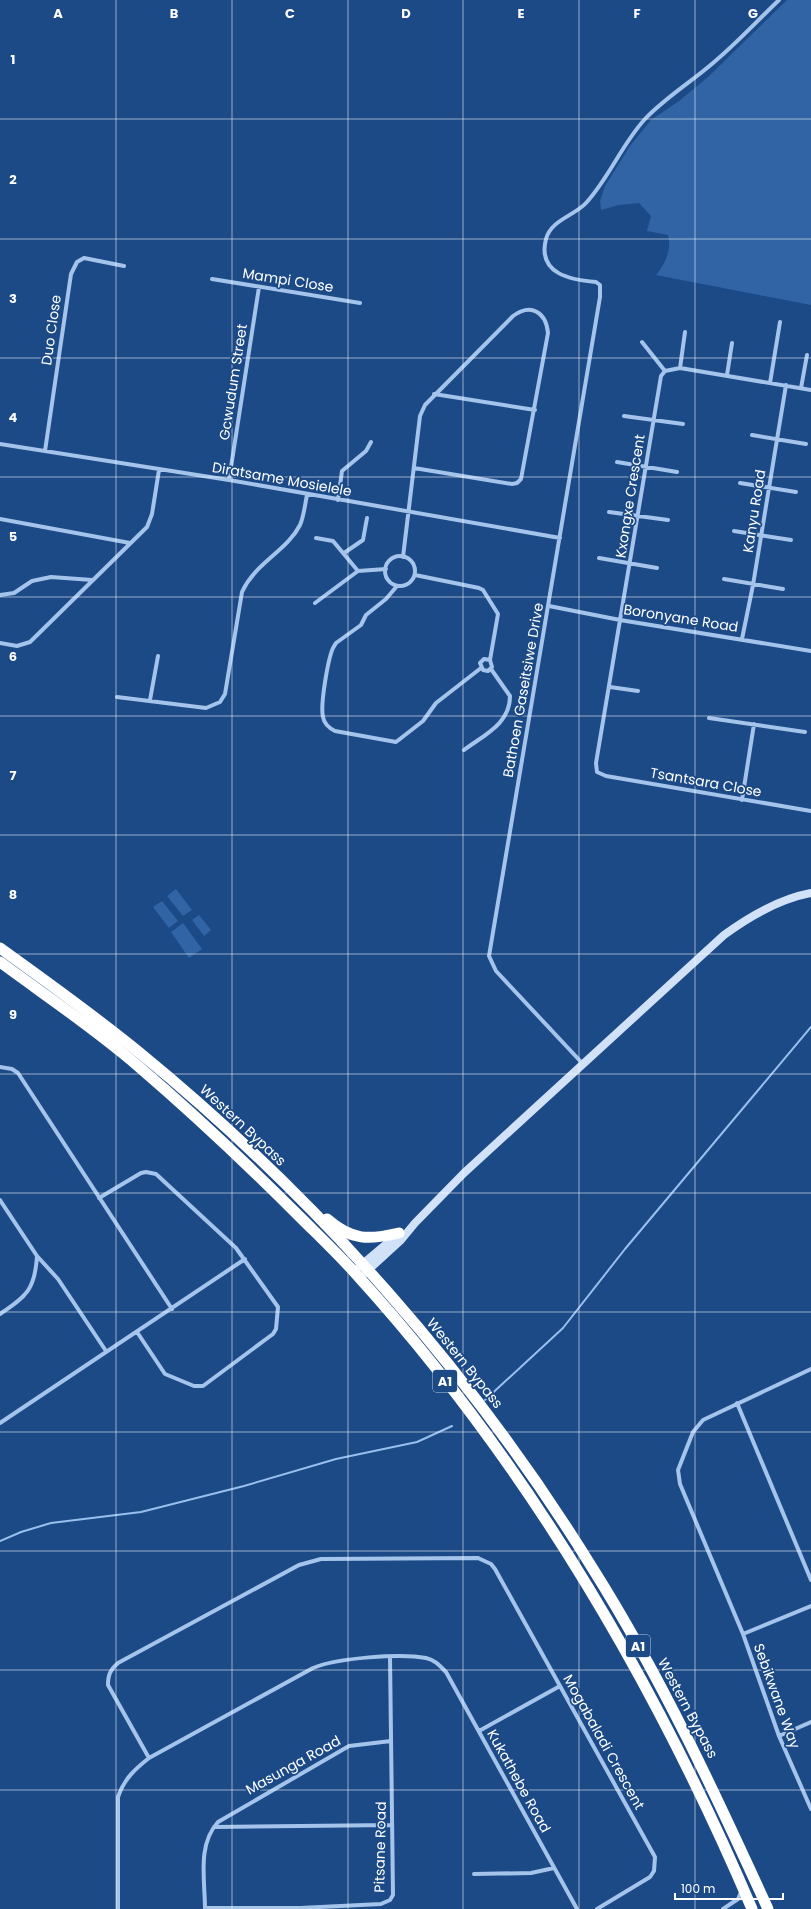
<svg xmlns="http://www.w3.org/2000/svg" width="811" height="1909" font-family="Poppins,sans-serif">
  <style>
    .green { fill: #3064a5 }
    .lines { fill: none; stroke-linecap: round; stroke-linejoin: round }
    .stream { stroke: #98bfed; stroke-width: 2 }
    .street { stroke: #a5c4eb; stroke-width: 4 }
    .secondary { stroke: #d1e2f8; stroke-width: 8 }
    .highway { stroke: #fff; stroke-width: 11 }
    .grid { fill: none; stroke: #fff; stroke-width: 1; stroke-opacity: 0.55 }
    .labels { text-anchor: middle; stroke-width: 3.5; stroke-linejoin: round; paint-order: stroke }
    .shield { fill: #1c4a87; stroke: #bbc9db; stroke-width: 1 }
    .shield-label { font-size: 13px; font-weight: bold; fill: #fff }
    .street-label { font-size: 14px; fill: #fff; stroke: #1c4a87 }
    .grid-label { font-size: 13px; text-anchor: middle; font-weight: bold; fill: #fff; stroke: #1c4a87; stroke-width: 3.5; stroke-linejoin: round; paint-order: stroke }
  </style>
  <rect width="100%" height="100%" fill="#1c4a87"/>
  <!-- green -->
  <path class="green" d="M787,0H811V305L656,275C665,264 672,250 668,235L647,231L651,216L639,203L619,205L601,210L600,201L605,186L630,146L651,120L679,101L708,77Z
    M176,889L192,910L183,916L167,896Z
    M162,901L178,921L169,928L153,907Z
    M199,915L211,930L204,936L192,920Z
    M183,923L202,949L189,958L171,932Z"/>
  <g class="lines">
    <!-- stream -->
    <path class="stream" d="M485,1400L563,1328L625,1249L811,1027
      M0,1541L21,1532L51,1523L141,1512L244,1486L336,1459L417,1442L452,1426"/>
    <!-- street -->
    <path class="street" d="M212,279L360,303
      M642,342L665,371
      M680,368L685,332
      M727,375L732,343
      M770,383L780,322
      M801,388L807,355
      M811,390L680,368L665,371L661,376L596,763L597,772L606,776L811,811
      M434,394L535,410
      M624,416L683,424
      M752,435L806,444
      M0,444L229,480L560,538
      M45,451L71,274L77,262L84,258L124,266
      M617,462L677,472
      M229,480L259,287
      M740,483L796,492
      M338,500L342,471L366,451L371,442
      M609,512L668,520
      M0,519L130,543
      M734,531L791,540
      M316,538L333,541L358,571
      M344,553L363,540L367,518
      M385 571a15 15 0 1 1 30 0a15 15 0 1 1-30 0Z
      M403,557L420,416L425,405L513,316C531,303 546,312 548,333L521,479L517,483L512,484L414,468
      M599,558L657,568
      M415,575L479,588L483,590L498,614L490,660L492,667L488,671L483,670L480,663L484,659L490,660
      M724,579L783,589
      M397,586L386,599L366,615L361,625L336,643L333,648C328,659 320,705 323,717C324,723 329,728 335,731L396,742L423,721L436,703L481,668
      M0,595L14,593L32,581L51,577L92,580
      M315,603L358,571L386,569
      M549,606L620,620L811,651
      M742,639L753,585L786,385
      M0,643L17,646L30,642L147,527L152,514L159,470
      M610,687L638,691
      M117,697L206,708L220,702L225,694L242,592C256,562 287,551 300,525C304,516 305,504 307,495
      M150,700L158,656
      M709,718L805,732
      M464,750C484,735 510,724 510,696L491,669
      M742,800L754,724
      M583,1064L496,971L489,956L600,297V285L596,282C571,280 537,274 546,239C551,220 574,216 586,203C609,178 622,144 645,119C665,98 691,82 713,63C736,44 757,21 779,0
      M0,1067L12,1069L18,1073L172,1309
      M99,1198L141,1173L146,1172L156,1174L236,1248L278,1307L276,1329L273,1334L203,1386H194L165,1374L137,1332
      M0,1200L37,1256L58,1279L106,1351
      M0,1314C27,1296 35,1289 37,1256
      M811,1369L703,1420L693,1432L678,1470L680,1484L743,1634L779,1736L811,1809
      M737,1403L811,1580
      M0,1423L245,1259
      M743,1634L811,1606
      M479,1731L560,1686
      M779,1736L811,1722
      M149,1758L108,1685C108,1675 110,1670 118,1663L299,1565L321,1559L478,1558L491,1564L495,1569L655,1857L654,1871L650,1877L597,1909
      M214,1827L392,1825
      M474,1874L531,1873L554,1868
      M205,1908H300L381,1904L390,1900L393,1895L390,1657
      M118,1909V1797C124,1779 135,1769 149,1758L313,1668C337,1658 401,1653 426,1658C435,1660 440,1666 446,1672L577,1909
      M205,1909C205,1880 197,1845 218,1822L349,1746L391,1741
      M723,1909L738,1899L742,1890"/>
    <!-- secondary -->
    <path class="secondary" d="M359,1267L398,1234
      M365,1273L401,1240L415,1223L464,1173L724,935C750,916 779,899 811,893"/>
    <!-- highway -->
    <path class="highway" d="M0,948C47,982 95,1016 140,1053C317,1198 473,1374 593,1569C661,1677 715,1793 768,1909
      M0,962C46,996 94,1028 138,1066C194,1114 248,1165 300,1217C319,1236 338,1254 356,1274C525,1460 654,1679 752,1909
      M327,1219C352,1241 369,1240 399,1233"/>
  </g>
  <!-- grid -->
  <path class="grid" d="M116,0V1909M232,0V1909M348,0V1909M463,0V1909M579,0V1909M695,0V1909M0,119H811M0,239H811M0,358H811M0,477H811M0,597H811M0,716H811M0,835H811M0,954H811M0,1074H811M0,1193H811M0,1312H811M0,1432H811M0,1551H811M0,1670H811M0,1790H811"/>
  <g class="labels">
    <!-- shield labels -->
    <g class="shield">
      <rect x="433" y="1370" width="24" height="22" rx="3"/>
      <rect x="626" y="1635" width="24" height="22" rx="3"/>
    </g>
    <g class="shield-label">
      <text x="445" y="1386">A1</text>
      <text x="638" y="1651">A1</text>
    </g>
    <!-- street labels -->
    <g class="street-label">
      <text transform="translate(288 280) rotate(9)" y="5">Mampi Close</text>
      <text transform="translate(51 330) rotate(-82)" y="5">Duo Close</text>
      <text transform="translate(233 382) rotate(-81)" y="5">Gcwudum Street</text>
      <text transform="translate(282 479) rotate(10)" y="5">Diratsame Mosielele</text>
      <text transform="translate(630 496) rotate(-81)" y="5">Kxongxe Crescent</text>
      <text transform="translate(754 511) rotate(-81)" y="5">Kanyu Road</text>
      <text transform="translate(681 618) rotate(9)" y="5">Boronyane Road</text>
      <text transform="translate(523 690) rotate(-80)" y="5">Bathoen Gaseitsiwe Drive</text>
      <text transform="translate(706 782) rotate(10)" y="5">Tsantsara Close</text>
      <text transform="translate(243 1125) rotate(43)" y="5">Western Bypass</text>
      <text transform="translate(465 1363) rotate(51)" y="5">Western Bypass</text>
      <text transform="translate(777 1696) rotate(70)" y="5">Sebikwane Way</text>
      <text transform="translate(688 1708) rotate(62)" y="5">Western Bypass</text>
      <text transform="translate(604 1742) rotate(61)" y="5">Mogabaladi Crescent</text>
      <text transform="translate(293 1765) rotate(-29)" y="5">Masunga Road</text>
      <text transform="translate(519 1781) rotate(61)" y="5">Kukathebe Road</text>
      <text transform="translate(380 1847) rotate(-89)" y="5">Pitsane Road</text>
    </g>
  </g>
  <g class="grid-label">
    <text x="58" y="18">A</text>
    <text x="174" y="18">B</text>
    <text x="290" y="18">C</text>
    <text x="406" y="18">D</text>
    <text x="521" y="18">E</text>
    <text x="637" y="18">F</text>
    <text x="753" y="18">G</text>
    <text x="13" y="64">1</text>
    <text x="13" y="184">2</text>
    <text x="13" y="303">3</text>
    <text x="13" y="422">4</text>
    <text x="13" y="541">5</text>
    <text x="13" y="661">6</text>
    <text x="13" y="780">7</text>
    <text x="13" y="899">8</text>
    <text x="13" y="1019">9</text>
  </g>
  <!-- scale -->
  <path d="M675 1893v6h108v-6" fill="none" stroke="#ffffff" stroke-width="2"/>
  <text x="681" y="1893" font-size="12" fill="#ffffff" stroke="#1c4a87" stroke-width="3" paint-order="stroke">100 m</text>
</svg>
